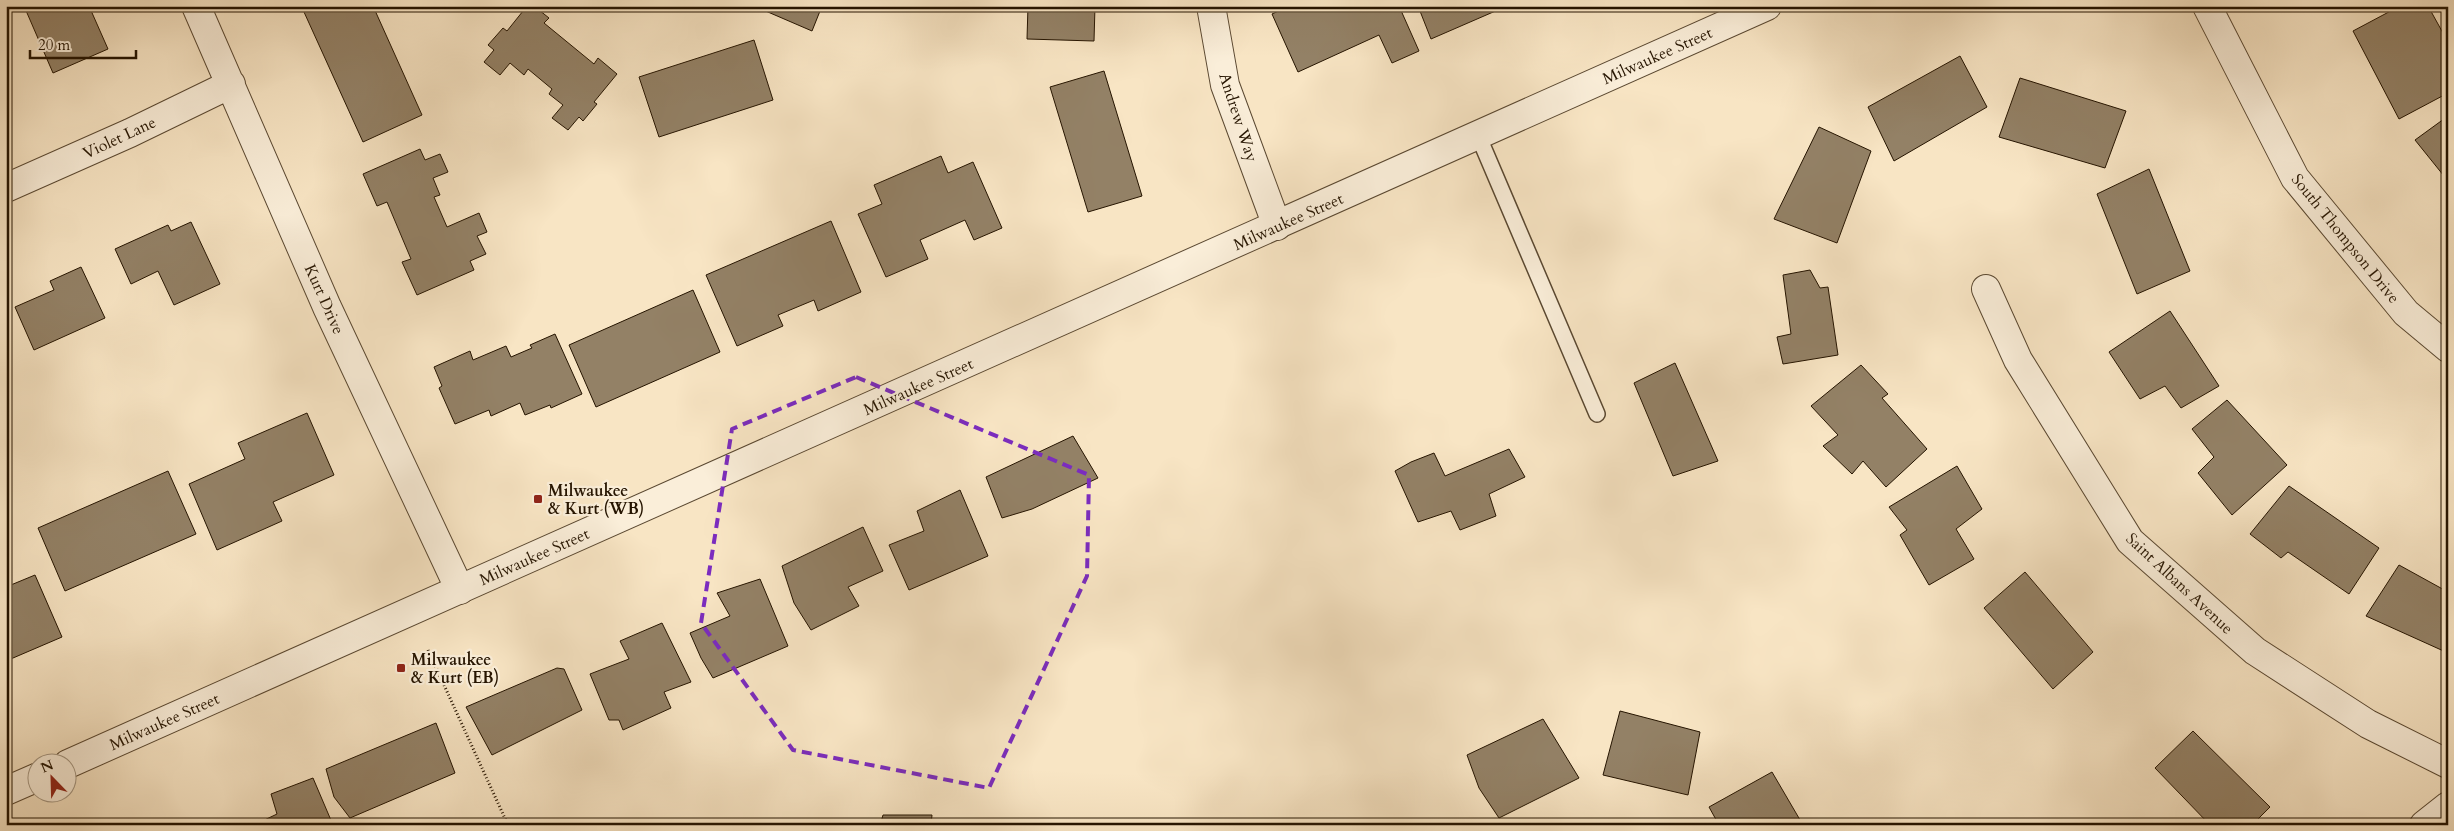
<svg xmlns="http://www.w3.org/2000/svg" width="2454" height="831" font-family="Cardo,serif">
  <style>
    .building { fill: #938166; stroke: #251400 }
    .lines { fill: none; stroke-linecap: round; stroke-linejoin: round }
    .service-casing { stroke: #5a4831; stroke-width: 18 }
    .minor-casing { stroke: #5a4831; stroke-width: 30 }
    .tertiary-casing { stroke: #5a4831; stroke-width: 30 }
    .path { stroke: #251400; stroke-width: 3; stroke-dasharray: 1 2.5; stroke-linecap: butt }
    .service { stroke: #faeed9; stroke-width: 15 }
    .minor { stroke: #faeed9; stroke-width: 28 }
    .tertiary { stroke: #faeed9; stroke-width: 28 }
    .marked { fill: none; stroke: #7b2cbf; stroke-width: 4; stroke-dasharray: 10 6; stroke-linejoin: round }
    .poi-dot { fill: #8f2418; stroke: #faeed9; stroke-width: 2 }
    .labels { text-anchor: middle; stroke-width: 4.5; stroke-linejoin: round; paint-order: stroke }
    .street-label { font-size: 16px; fill: #251400; stroke: #faeed9 }
    .poi-label { font-size: 16px; font-weight: bold; fill: #251400; stroke: #faeed9; text-anchor: start }
  </style>
  <rect width="100%" height="100%" fill="#f8e5c4"/>
  <filter id="stains"><feTurbulence type="fractalNoise" baseFrequency=".004" numOctaves="4"/><feColorMatrix values="0 0 0 0 .2 0 0 0 0 .09 0 0 0 0 .02 0 0 0 .5 -.17"/></filter>
  <radialGradient id="worn" r=".72"><stop offset=".6" stop-color="#630" stop-opacity="0"/><stop offset="1" stop-color="#630" stop-opacity=".3"/></radialGradient>
  <!-- building -->
  <path class="building" d="M24,6H89L108,49L53,73Z
    M318,6H373L422,115L363,142L304,12Z
    M527,6H534L549,18L544,23L594,64L598,58L617,74L594,102L597,104L583,121L579,117L568,130L552,118L563,105L549,94L552,89L528,69L524,75L510,63L500,75L484,62L494,50L488,45L503,28L507,31Z
    M754,6H822L812,31Z
    M1028,6H1095L1094,41L1027,39Z
    M1289,6H1399L1419,51L1392,63L1379,35L1298,72L1272,14Z
    M1418,6H1507L1431,39Z
    M2400,6H2428L2448,42V93L2399,119L2353,31Z
    M754,40L773,100L659,137L639,77Z
    M1960,56L1987,107L1894,161L1868,107Z
    M1104,71L1142,196L1088,212L1050,87Z
    M2020,78L2126,111L2105,168L1999,137Z
    M2448,116V181L2415,140Z
    M1819,127L1871,151L1837,243L1774,219Z
    M420,149L425,160L440,154L448,172L433,178L440,195L434,197L447,227L479,213L487,232L477,236L486,254L470,261L474,270L417,295L402,262L411,259L387,202L377,206L363,174Z
    M941,156L948,173L973,162L1002,228L974,240L965,220L920,240L928,259L886,277L858,214L882,204L874,185Z
    M2149,169L2190,271L2137,294L2097,194Z
    M831,221L861,292L818,311L814,300L778,315L783,326L737,346L706,275Z
    M191,222L220,284L174,305L158,271L131,284L115,249L168,225L171,231Z
    M81,267L105,318L34,350L15,307L54,290L50,281Z
    M1810,270L1820,288L1828,287L1838,355L1783,364L1777,337L1791,334L1783,275Z
    M693,290L720,352L596,407L569,345Z
    M2170,311L2219,386L2181,408L2165,386L2140,399L2109,352Z
    M555,334L582,394L551,408L550,405L525,415L520,403L491,416L489,410L455,424L439,388L442,386L434,367L470,351L473,360L506,346L511,357L532,348L530,345Z
    M1675,363L1718,461L1673,476L1634,383Z
    M1861,365L1888,394L1882,398L1927,449L1886,487L1863,461L1852,474L1823,446L1838,435L1811,406Z
    M2227,400L2287,465L2232,515L2198,473L2214,457L2192,429Z
    M307,413L334,475L273,502L282,521L217,550L189,484L245,459L238,443Z
    M1073,436L1098,478L1032,509L1002,518L986,477Z
    M1509,449L1525,477L1489,494L1496,516L1460,530L1451,511L1418,522L1395,471L1411,462L1434,453L1445,476Z
    M1957,466L1982,509L1956,529L1974,559L1929,585L1900,535L1907,530L1889,507Z
    M168,471L196,534L65,591L38,528Z
    M2289,486L2379,548L2349,594L2288,552L2281,558L2250,534Z
    M960,490L988,556L909,590L889,545L924,531L917,511Z
    M863,527L883,571L848,587L859,606L811,630L794,603L782,566Z
    M2399,565L2448,592V653L2366,616Z
    M2025,572L2093,652L2053,689L1984,608Z
    M35,575L62,637L6,661V587Z
    M760,579L788,646L713,678L701,658L690,633L730,616L717,593Z
    M662,623L691,682L664,692L671,708L623,730L619,720H609L590,674L629,659L620,641Z
    M557,668L564,669L582,710L492,755L466,707Z
    M1620,711L1700,732L1688,795L1603,775Z
    M1543,719L1579,778L1499,818L1479,788L1467,755Z
    M436,723L455,773L350,818L334,797L326,769Z
    M2193,731L2270,807L2252,825H2210L2155,768Z
    M1772,772L1803,825H1719L1709,807Z
    M313,778L333,825H254L277,814L271,794Z
    M883,815H932L931,825H840V822H881Z"/>
  <g class="lines">
    <!-- service casing -->
    <g class="service-casing">
      <path id="service" d="M1478,135L1597,414"/>
    </g>
    <!-- minor casing -->
    <g class="minor-casing">
      <path id="minor" d="M196,6L327,307L460,590
        M1211,6L1225,85L1277,226
        M2207,6L2295,178L2406,313L2448,348
        M6,188L130,133L231,84
        M1986,289L2018,360L2130,541L2255,651L2368,724L2448,764
        M2424,825L2448,806"/>
    </g>
    <!-- tertiary casing -->
    <g class="tertiary-casing">
      <path id="tertiary" d="M68,764L1767,6
        M6,791L38,777"/>
    </g>
    <!-- path -->
    <path class="path" d="M428,650L508,825"/>
    <!-- service -->
    <use href="#service" class="service"/>
    <!-- minor -->
    <use href="#minor" class="minor"/>
    <!-- tertiary -->
    <use href="#tertiary" class="tertiary"/>
  </g>
  <!-- marked area -->
  <path class="marked" d="M856,377L1089,475L1087,576L989,788L793,750L701,623L732,429Z"/>
  <!-- markers -->
  <g class="poi-dot">
    <rect x="533" y="494" width="10" height="10" rx="2.5"/>
    <rect x="396" y="663" width="10" height="10" rx="2.5"/>
  </g>
  <g class="labels">
    <!-- street labels -->
    <g class="street-label">
      <text transform="translate(1657 55) rotate(-24)" y="6">Milwaukee Street</text>
      <text transform="translate(1239 117) rotate(72)" y="6">Andrew Way</text>
      <text transform="translate(119 137) rotate(-25)" y="6">Violet Lane</text>
      <text transform="translate(1288 221) rotate(-24)" y="6">Milwaukee Street</text>
      <text transform="translate(2346 238) rotate(51)" y="6">South Thompson Drive</text>
      <text transform="translate(325 299) rotate(66)" y="6">Kurt Drive</text>
      <text transform="translate(918 386) rotate(-24)" y="6">Milwaukee Street</text>
      <text transform="translate(534 556) rotate(-24)" y="6">Milwaukee Street</text>
      <text transform="translate(2180 583) rotate(43)" y="6">Saint Albans Avenue</text>
      <text transform="translate(164 721) rotate(-24)" y="6">Milwaukee Street</text>
    </g>
    <!-- poi labels -->
    <g class="poi-label">
      <text x="548" y="496">Milwaukee<tspan x="548" dy="18">&amp; Kurt (WB)</tspan></text>
      <text x="411" y="665">Milwaukee<tspan x="411" dy="18">&amp; Kurt (EB)</tspan></text>
    </g>
  </g>
  <!-- margin -->
  <rect width="2454" height="831" fill="none" stroke="#f8e5c4" stroke-width="25"/>
  <rect x="8" y="8" width="2439" height="816" fill="none" stroke="#251400" stroke-width="2.5"/>
  <rect x="12" y="12" width="2429" height="806" fill="none" stroke="#251400"/>
  <!-- north arrow -->
  <g transform="translate(52 778) rotate(337)"><circle r="24" fill="#faeed9" stroke="#a59782"/>
  <path d="M0-4L9 19L0 12L-9 19Z" fill="#8f2418"/>
  <text y="-8" font-size="14" font-weight="bold" text-anchor="middle" fill="#251400">N</text>
  </g>
  <!-- scale -->
  <path d="M30 50v8h106v-8" fill="none" stroke="#251400" stroke-width="2.5"/>
  <text x="38" y="50" font-size="15" fill="#251400" stroke="#faeed9" stroke-width="4" paint-order="stroke">20 m</text>
  <rect width="100%" height="100%" filter="url(#stains)"/>
  <rect width="100%" height="100%" fill="url(#worn)"/>
</svg>
